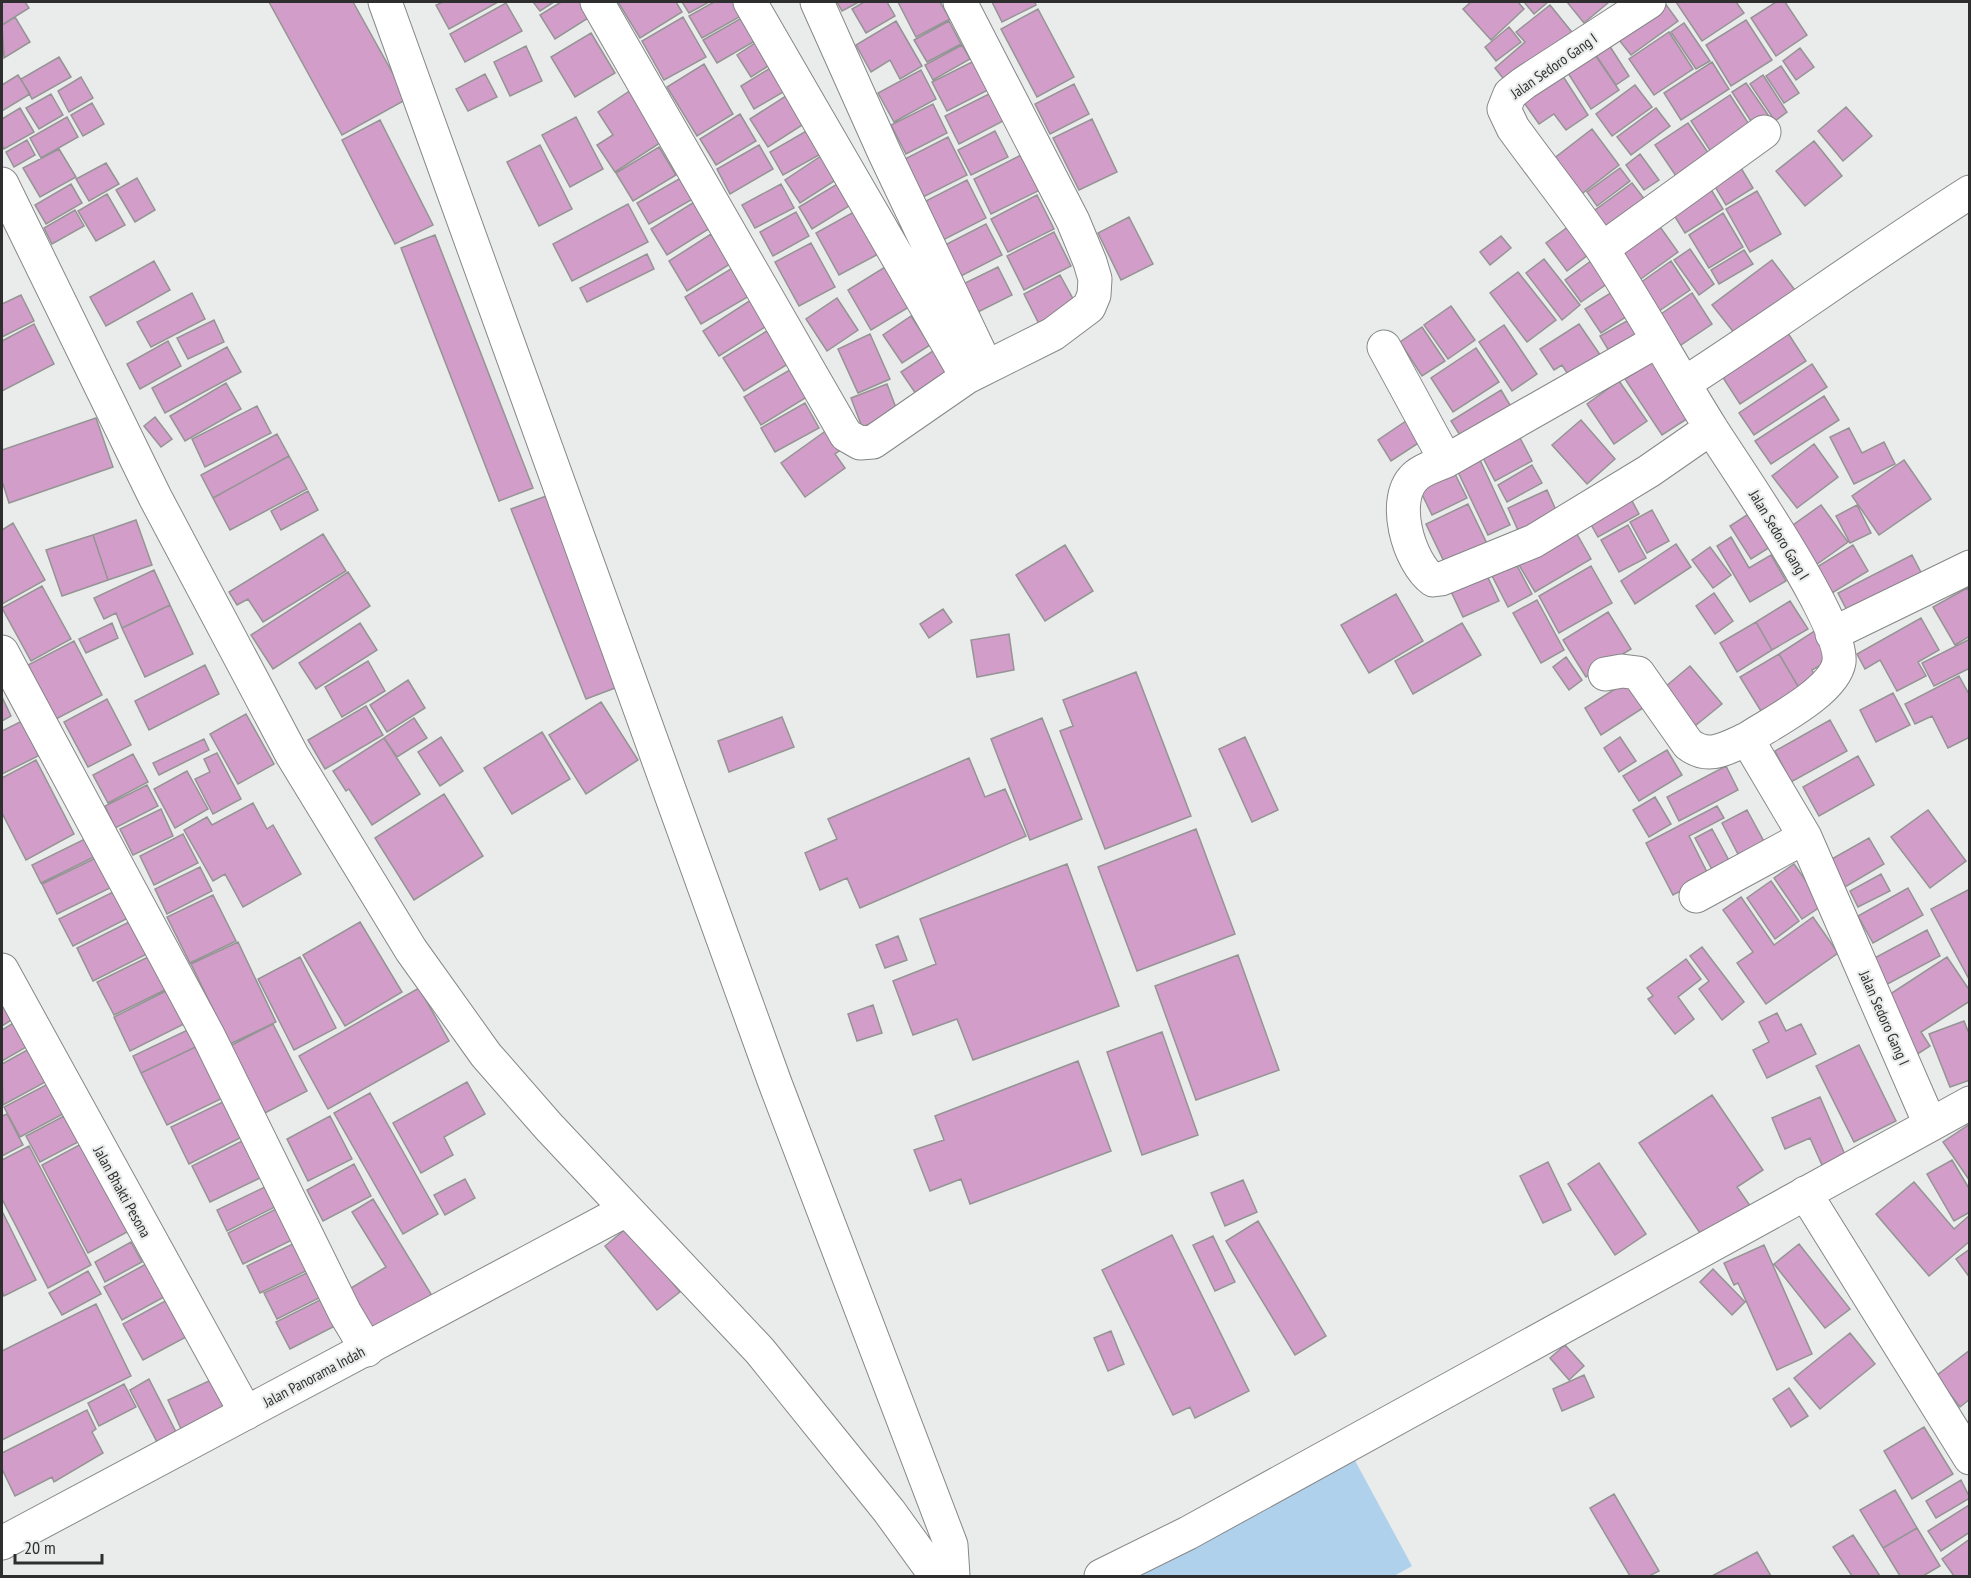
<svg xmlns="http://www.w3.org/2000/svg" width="1971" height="1578" font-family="'PT Sans Narrow',sans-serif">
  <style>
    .green { fill: #afd1eb }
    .building { fill: #d29ec9; stroke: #959494; stroke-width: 1.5 }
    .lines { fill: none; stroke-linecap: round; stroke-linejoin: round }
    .minor-casing { stroke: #868788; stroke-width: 35 }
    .tertiary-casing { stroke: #868788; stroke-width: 35 }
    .minor { stroke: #fff; stroke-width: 33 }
    .tertiary { stroke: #fff; stroke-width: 33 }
    .labels { text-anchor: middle; stroke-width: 4.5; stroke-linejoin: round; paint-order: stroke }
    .street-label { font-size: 15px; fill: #2e2e2f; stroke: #eaecec }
  </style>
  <rect width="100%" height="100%" fill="#eaecec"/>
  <!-- green -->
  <path class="green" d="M1352,1455L1412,1566L1394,1576H1132Z"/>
  <!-- building -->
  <path class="building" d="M2,2H25L29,8L2,25Z
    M269,2H353L407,99L342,135Z
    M443,2H498L449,29L436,5Z
    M533,2H554L540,11Z
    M561,2H588L596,13L555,39L540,15Z
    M618,2H676L682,12L640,38Z
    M682,2H709L689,13Z
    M714,2H742L748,12L702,38L689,16Z
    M837,2H859L842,11Z
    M864,2H887L895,16L866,33L852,9Z
    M898,2H940L950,19L916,37Z
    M992,2H1035L1036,5L1002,22Z
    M1471,2H1518L1524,9L1491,40L1463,9Z
    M1524,2H1548L1534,14Z
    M1567,2H1609L1584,23Z
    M1664,2L1678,21L1631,55L1615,35Z
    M1676,2H1736L1744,13L1702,41Z
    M1776,2H1785L1807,35L1776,56L1751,18Z
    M506,3L522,31L465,62L450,34Z
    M1550,5L1575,36L1510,87L1495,68L1525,42L1516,32Z
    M1038,9L1074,77L1037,97L1001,29Z
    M747,15L760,38L717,63L703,40Z
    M15,17L30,42L4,58L2,25Z
    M683,17L706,57L664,80L642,41Z
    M1746,20L1772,60L1731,86L1706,45Z
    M896,21L922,66L900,79L890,60L871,72L856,45Z
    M949,21L961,44L927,62L914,40Z
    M1684,23L1710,61L1696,69L1671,32Z
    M1509,27L1521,42L1496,61L1485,47Z
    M1669,32L1693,69L1654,95L1629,59Z
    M591,33L615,73L575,97L551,57Z
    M758,41L773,63L751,77L737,55Z
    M962,45L970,59L933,80L925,65Z
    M1609,45L1629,76L1616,85L1595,54Z
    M526,46L542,81L510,96L494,62Z
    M1800,48L1814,67L1796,80L1783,61Z
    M1591,49L1619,90L1591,109L1564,67Z
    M59,57L71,77L32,99L21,79Z
    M974,61L988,90L947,111L932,82Z
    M1712,62L1729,89L1681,120L1664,93Z
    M704,64L733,114L697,136L667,87Z
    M777,64L790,88L754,109L741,86Z
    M1781,66L1799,93L1784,103L1766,76Z
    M1557,67L1588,115L1566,130L1554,114L1539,124L1518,94Z
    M921,70L936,99L894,122L878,93Z
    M485,74L497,97L468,111L456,89Z
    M18,75L30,94L2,111V85Z
    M1763,75L1787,112L1775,121L1750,84Z
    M81,77L93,98L69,112L58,91Z
    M1746,83L1773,122L1758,132L1732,92Z
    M1074,84L1089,114L1050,134L1035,104Z
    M1635,85L1652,107L1612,136L1596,114Z
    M631,90L663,141L615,172L597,145L613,135L598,112Z
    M792,92L810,120L768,147L750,119Z
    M991,93L1005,120L959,144L945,116Z
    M51,94L63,115L39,129L26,108Z
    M1730,95L1754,132L1715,158L1691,121Z
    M92,103L104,124L83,136L71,115Z
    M933,104L947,133L906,154L891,125Z
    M1846,107L1872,136L1843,161L1818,131Z
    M20,108L34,132L4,149L2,145V119Z
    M1656,108L1670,126L1631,155L1617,137Z
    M740,114L756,141L716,165L700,139Z
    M67,117L78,137L41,158L30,138Z
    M576,117L603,169L570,187L542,135Z
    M1092,119L1117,172L1079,190L1053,138Z
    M380,120L433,225L395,244L342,140Z
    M1688,123L1709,154L1676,176L1655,145Z
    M815,126L828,150L783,175L770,152Z
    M1592,129L1619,165L1579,196L1552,160Z
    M995,131L1008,157L971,175L958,150Z
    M948,137L967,175L921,198L903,160Z
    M27,140L35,155L14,167L6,152Z
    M1814,141L1842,176L1805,206L1776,171Z
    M540,145L572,209L539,226L507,162Z
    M759,145L773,169L730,194L717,169Z
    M659,147L676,175L633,201L616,173Z
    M59,149L76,177L40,197L23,168Z
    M827,152L842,176L800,203L785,180Z
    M1023,154L1040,190L991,214L974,179Z
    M1640,154L1659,180L1644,190L1626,165Z
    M106,163L119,184L89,201L76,179Z
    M1738,163L1753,188L1726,205L1711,180Z
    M1620,168L1630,181L1597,206L1587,192Z
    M686,175L698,196L649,224L637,203Z
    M137,178L155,210L135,222L116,190Z
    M844,180L857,201L812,229L799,207Z
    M967,180L986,218L941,241L922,203Z
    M1632,183L1649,205L1607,235L1591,213Z
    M1707,183L1723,209L1685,233L1669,207Z
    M71,184L82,203L46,224L35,205Z
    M781,184L794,208L755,228L742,205Z
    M1757,191L1781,234L1750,252L1726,209Z
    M107,194L125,225L96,241L78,211Z
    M1037,195L1054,229L1008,252L991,219Z
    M699,199L715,225L667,255L651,229Z
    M628,204L648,242L572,281L553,244Z
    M861,208L884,251L839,275L816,233Z
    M75,210L84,226L52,244L44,228Z
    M796,212L809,236L773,256L760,232Z
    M1723,213L1743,247L1709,268L1689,235Z
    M1129,217L1153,264L1121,280L1098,233Z
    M986,224L1002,255L959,277L943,246Z
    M1572,224L1592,252L1567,271L1546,243Z
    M1658,224L1678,252L1638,281L1618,252Z
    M1054,232L1071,266L1024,290L1007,256Z
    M711,234L730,264L687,291L669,261Z
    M435,235L533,488L499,501L401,248Z
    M1501,236L1511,248L1490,265L1480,252Z
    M811,243L835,287L799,306L775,262Z
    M1690,249L1714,284L1699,295L1674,260Z
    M1744,250L1753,264L1719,284L1711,270Z
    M647,254L654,269L587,302L580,288Z
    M1595,258L1611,281L1581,302L1565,280Z
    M1544,259L1580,305L1562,320L1526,273Z
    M1772,260L1798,294L1739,339L1712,305Z
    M154,261L170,290L106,326L90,297Z
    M1671,261L1690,290L1659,311L1640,283Z
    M734,267L751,295L701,324L685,297Z
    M885,267L909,307L871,330L848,290Z
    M998,267L1012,295L976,313L961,285Z
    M1518,272L1556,320L1527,342L1490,293Z
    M1060,275L1077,306L1040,326L1024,294Z
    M1617,289L1632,313L1601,333L1585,309Z
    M192,293L205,319L151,347L137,322Z
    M1692,293L1712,324L1678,347L1658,316Z
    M21,295L34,321L2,337V304Z
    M757,296L773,322L719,356L703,331Z
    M837,298L858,330L827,351L806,319Z
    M1451,306L1475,340L1448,359L1424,325Z
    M911,316L930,345L902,363L883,335Z
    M1634,317L1645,336L1612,356L1600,336Z
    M214,320L224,342L188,359L177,338Z
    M34,324L54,364L2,391V341Z
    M1579,324L1603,359L1571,379L1562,365L1554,370L1540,349Z
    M1504,325L1537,374L1512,391L1479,342Z
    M775,326L796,359L744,391L723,358Z
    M1422,327L1445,361L1422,376L1400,342Z
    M1784,327L1806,361L1740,404L1718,370Z
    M870,334L890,379L858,393L838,349Z
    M168,341L181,366L140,389L127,364Z
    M227,347L241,372L165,413L152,388Z
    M939,347L954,369L916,394L901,372Z
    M1476,348L1499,382L1453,412L1431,378Z
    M1656,359L1693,415L1662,435L1625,379Z
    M1812,364L1827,387L1754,435L1739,413Z
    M798,365L815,392L761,425L744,397Z
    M1619,381L1647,421L1614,444L1587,404Z
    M226,383L241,409L185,441L170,416Z
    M887,384L898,413L862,427L851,398Z
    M1501,390L1513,410L1463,440L1451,421Z
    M1824,396L1839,420L1771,464L1755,441Z
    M805,403L819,428L775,452L761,428Z
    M257,406L271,433L205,467L192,439Z
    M155,417L172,439L161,447L144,426Z
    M96,418L113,467L9,503L2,481V450Z
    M1581,420L1615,459L1587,484L1552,445Z
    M1406,421L1420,442L1391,461L1378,440Z
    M834,425L848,445L835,454L845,468L805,497L781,463Z
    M1849,428L1862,453L1884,442L1895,464L1854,484L1830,437Z
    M277,434L289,456L213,498L201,475Z
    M1519,436L1532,461L1495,481L1482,456Z
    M1814,444L1838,477L1797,508L1772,476Z
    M289,456L307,489L230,530L213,498Z
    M1480,460L1510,525L1488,535L1457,470Z
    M1904,460L1931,499L1879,535L1852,496Z
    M1532,465L1542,483L1507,502L1498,485Z
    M1451,466L1467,498L1432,515L1417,484Z
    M1547,490L1560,519L1521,537L1508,508Z
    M308,491L318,510L281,530L271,511Z
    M549,495L623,685L586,699L511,509Z
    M1630,497L1639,514L1598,537L1589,521Z
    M1468,504L1491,552L1449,572L1426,524Z
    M1821,505L1848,542L1813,567L1786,530Z
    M1857,505L1871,533L1850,543L1836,516Z
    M1652,510L1669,541L1647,553L1630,522Z
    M1753,511L1775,544L1751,559L1730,526Z
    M136,520L152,565L108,580L93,535Z
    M13,523L45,580L2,604V530Z
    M1628,525L1646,558L1619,572L1601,540Z
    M1573,527L1591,559L1535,592L1516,560Z
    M323,534L346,571L263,622L248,599L237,605L229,592Z
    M93,535L108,580L62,596L46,550Z
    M1731,537L1749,568L1771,555L1786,581L1750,602L1717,546Z
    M1676,544L1691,567L1635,604L1621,581Z
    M1065,545L1093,591L1045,621L1016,575Z
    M1853,545L1868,571L1832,593L1817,567Z
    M1710,547L1731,575L1713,588L1692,560Z
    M1511,554L1532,594L1508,607L1487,566Z
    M1912,555L1927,584L1853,622L1838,593Z
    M1591,566L1612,603L1559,633L1539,596Z
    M1483,567L1499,601L1463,617L1447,583Z
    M154,570L170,605L122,628L116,613L104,619L94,598Z
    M348,572L370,606L273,669L251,635Z
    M42,586L71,639L31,661L2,608Z
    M1967,588L1970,592V636L1955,645L1933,607Z
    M1714,593L1733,621L1715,634L1696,606Z
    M1396,594L1423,641L1369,673L1341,625Z
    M1537,600L1564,650L1541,663L1513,613Z
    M1790,601L1808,629L1772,650L1756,622Z
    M170,605L193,654L145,677L122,628Z
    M943,609L952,622L929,638L920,624Z
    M1608,612L1631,649L1586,677L1563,640Z
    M1921,618L1939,650L1918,662L1926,676L1897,691L1880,660L1865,669L1857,654Z
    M1756,622L1772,650L1737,672L1720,643Z
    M112,623L118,638L86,653L79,639Z
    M360,623L377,650L316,689L299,663Z
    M1462,623L1481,655L1413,694L1395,661Z
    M1816,630L1833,658L1812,670L1819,683L1802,693L1779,654Z
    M1009,634L1014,670L977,677L971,640Z
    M1970,639V668L1934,686L1922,663Z
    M74,641L102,695L56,719L28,665Z
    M1779,654L1802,693L1764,716L1740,677Z
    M1566,657L1582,680L1569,690L1553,667Z
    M368,661L385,691L342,717L325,687Z
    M205,665L219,694L149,730L135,701Z
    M1690,666L1722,704L1690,730L1659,692Z
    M1136,672L1191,816L1105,849L1060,731L1073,726L1063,700Z
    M1959,676L1970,696V737L1948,748L1932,716L1915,724L1905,704Z
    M408,680L425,708L387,732L370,705Z
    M1626,682L1643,708L1601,735L1585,708Z
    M1893,693L1910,725L1876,742L1860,710Z
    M2,697L11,716L2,721Z
    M107,699L131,745L88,767L64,722Z
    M601,702L638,760L586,794L549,735Z
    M366,706L383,735L325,769L308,740Z
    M246,714L274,764L238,784L210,734Z
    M782,717L794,747L729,772L718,741Z
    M414,718L427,738L397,757L384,738Z
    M1042,718L1082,819L1030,840L991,739Z
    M26,719L42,754L2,774V731Z
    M1830,720L1847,751L1791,782L1775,751Z
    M542,732L570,779L512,814L484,768Z
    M441,737L463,771L440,786L418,752Z
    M1245,737L1278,810L1252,822L1219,749Z
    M1620,737L1636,761L1619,772L1604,748Z
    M384,738L420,794L372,825L349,789L346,791L333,771Z
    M204,739L209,750L159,775L153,763Z
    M1667,750L1682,775L1639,801L1623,776Z
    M217,753L241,799L213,814L195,779L210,772L204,759Z
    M133,754L148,782L108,803L93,775Z
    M1858,756L1874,785L1819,816L1803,787Z
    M969,758L985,797L1005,789L1026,836L860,908L847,878L820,890L805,853L837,839L828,819Z
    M36,760L74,834L26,860L2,813V778Z
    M1726,766L1738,790L1679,821L1667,797Z
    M187,771L208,809L175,828L154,789Z
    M147,785L158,806L115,828L105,806Z
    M444,794L483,856L414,900L375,838Z
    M1655,797L1671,824L1649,837L1633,810Z
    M253,803L267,829L273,825L301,874L243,907L225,874L213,881L184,830L207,817L212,825Z
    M1717,806L1724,818L1689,836L1709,876L1673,895L1646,843Z
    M161,809L173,836L133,855L120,829Z
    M1747,810L1767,847L1741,860L1722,823Z
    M1928,810L1966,861L1930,888L1891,837Z
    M1196,829L1235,934L1137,971L1098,867Z
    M1712,829L1732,866L1715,875L1695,838Z
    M183,834L198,863L154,885L140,856Z
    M91,836L100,854L41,883L32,865Z
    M1869,838L1884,864L1845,887L1830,860Z
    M102,855L116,885L57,914L42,884Z
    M1067,864L1119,1006L973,1060L957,1019L913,1035L893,981L936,964L920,919Z
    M1794,864L1823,905L1802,919L1774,878Z
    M200,867L212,891L167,914L155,889Z
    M1881,874L1890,891L1858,907L1850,891Z
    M1771,881L1799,921L1775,939L1747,898Z
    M123,887L136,914L73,946L59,919Z
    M1908,888L1923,915L1873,943L1858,916Z
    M1970,889V981L1931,909Z
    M213,895L236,941L190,963L167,917Z
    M1741,897L1774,945L1813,917L1838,953L1766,1004L1737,963L1753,952L1723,910Z
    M131,921L147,954L93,981L77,948Z
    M360,922L402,992L345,1026L303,955Z
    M1927,930L1940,956L1880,988L1867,962Z
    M898,936L907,960L885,968L876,945Z
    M238,942L276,1022L230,1044L191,964Z
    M1702,947L1744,1002L1722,1020L1699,989L1709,981L1690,956Z
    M154,954L171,987L114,1015L97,982Z
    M1238,955L1279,1070L1196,1100L1155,986Z
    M300,957L336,1028L294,1050L258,979Z
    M1947,957L1970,991V1001L1921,1032L1930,1046L1916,1055L1881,1000Z
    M1686,959L1701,979L1678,997L1694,1019L1675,1034L1648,999L1653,996L1647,988Z
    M172,988L188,1022L130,1051L114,1017Z
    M419,988L449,1041L328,1109L299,1056Z
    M2,998L13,1019L2,1026Z
    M873,1005L882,1033L857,1041L848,1014Z
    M1777,1013L1786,1031L1801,1024L1816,1054L1767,1078L1753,1050L1769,1042L1759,1022Z
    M1964,1021L1970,1036V1080L1950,1087L1929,1034Z
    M15,1022L28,1046L2,1061V1030Z
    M273,1024L307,1091L265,1113L230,1046Z
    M196,1026L204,1043L141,1073L133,1056Z
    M1162,1032L1198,1135L1142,1155L1107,1052Z
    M204,1043L229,1095L167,1125L141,1073Z
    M1859,1045L1896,1121L1854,1142L1816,1066Z
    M31,1048L49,1080L3,1105L2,1064Z
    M1078,1061L1111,1151L970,1204L961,1179L930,1191L914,1150L944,1140L935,1116Z
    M467,1082L485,1114L444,1137L453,1155L421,1173L393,1123Z
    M48,1084L63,1114L20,1137L4,1107Z
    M370,1093L438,1214L403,1234L334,1113Z
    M1712,1095L1763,1170L1737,1187L1751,1207L1704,1239L1639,1143Z
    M1820,1097L1849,1164L1826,1174L1810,1138L1785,1149L1772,1118Z
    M229,1099L246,1135L189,1164L171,1127Z
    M7,1114L23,1145L2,1156V1116Z
    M64,1116L78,1142L40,1162L26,1136Z
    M330,1116L352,1159L308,1181L287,1139Z
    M1970,1124V1181L1943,1142Z
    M246,1139L264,1176L210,1202L192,1166Z
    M83,1143L129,1231L88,1253L42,1165Z
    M29,1146L91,1265L48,1288L2,1199V1160Z
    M1952,1160L1970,1190V1212L1954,1221L1927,1174Z
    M1548,1162L1571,1210L1543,1223L1520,1176Z
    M1599,1163L1646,1234L1615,1255L1568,1184Z
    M354,1164L371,1196L323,1221L307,1190Z
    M465,1179L475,1198L445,1215L434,1195Z
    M1243,1180L1257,1212L1225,1226L1211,1193Z
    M1914,1182L1954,1229L1970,1215V1241L1929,1276L1876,1214Z
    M269,1185L279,1205L227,1231L217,1210Z
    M373,1199L434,1299L374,1336L346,1291L386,1267L352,1212Z
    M280,1207L296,1238L243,1264L228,1233Z
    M2,1211L36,1280L4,1296L2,1291Z
    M1258,1221L1326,1336L1295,1355L1226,1241Z
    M628,1227L680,1292L657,1310L605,1246Z
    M1172,1235L1249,1391L1195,1418L1190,1407L1173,1415L1102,1270Z
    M1213,1236L1235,1282L1215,1291L1193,1245Z
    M131,1242L142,1262L105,1282L95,1262Z
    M297,1242L310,1269L260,1293L247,1266Z
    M1799,1244L1850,1309L1825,1328L1774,1264Z
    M1764,1245L1812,1354L1777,1370L1738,1283L1734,1285L1724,1263Z
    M1970,1249V1278L1956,1259Z
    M146,1264L164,1297L122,1320L104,1287Z
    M1713,1269L1745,1302L1732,1315L1700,1282Z
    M88,1271L101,1294L62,1315L49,1293Z
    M311,1271L323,1296L277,1319L264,1293Z
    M324,1298L337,1325L290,1349L276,1322Z
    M167,1300L186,1337L143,1360L123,1324Z
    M96,1304L131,1376L2,1440V1351Z
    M1111,1331L1124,1364L1108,1371L1094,1338Z
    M1850,1333L1875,1364L1820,1409L1794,1378Z
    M1565,1345L1584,1366L1569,1380L1550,1358Z
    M1970,1350V1399L1960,1407L1936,1376Z
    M1584,1375L1594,1397L1562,1411L1553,1389Z
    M149,1379L176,1432L157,1442L130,1390Z
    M211,1380L225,1411L182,1431L168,1400Z
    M124,1384L136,1407L99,1426L88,1403Z
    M1789,1388L1808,1416L1791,1427L1773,1399Z
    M87,1410L96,1429L92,1432L103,1453L54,1482L52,1477L15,1496L2,1469V1453Z
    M1924,1427L1953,1474L1912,1499L1884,1451Z
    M1961,1480L1970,1498L1936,1518L1926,1501Z
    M1895,1490L1917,1528L1883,1548L1860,1510Z
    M1614,1494L1659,1571L1649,1576H1630L1590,1508Z
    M1969,1505L1970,1532L1941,1551L1928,1531Z
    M1917,1528L1940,1566L1923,1576H1900L1883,1548Z
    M1853,1535L1880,1576H1852L1833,1547Z
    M1970,1539V1576H1954L1942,1559Z
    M1757,1552L1771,1576H1712Z"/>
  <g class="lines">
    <!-- minor casing -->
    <g class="minor-casing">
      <path id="minor" d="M597,2L846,435L860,443L873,442L967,377L1053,334L1089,307L1094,295L1095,279L1090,262L1073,221L960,2
        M750,2L967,377
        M817,2L885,154L986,366
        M1649,2L1524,83L1510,94L1504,109L1513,128C1542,168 1574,208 1602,249C1640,307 1674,369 1711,428C1736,468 1844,622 1839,662C1834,692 1771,723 1747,739L1805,837L1930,1124
        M1602,249L1764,132
        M1384,347L1446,461C1437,465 1424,469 1417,475C1389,497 1409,563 1433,580L1441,579L1534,541L1649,471L1711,428
        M1685,383C1781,321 1873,254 1970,192
        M1446,461L1657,341
        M1832,634L1970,567
        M2,652L209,1037L345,1313L367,1350
        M1605,674L1622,671L1638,673L1688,744C1708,760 1725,749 1747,739
        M1696,896L1805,837
        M2,970L246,1413
        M1805,1193L1970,1458"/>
    </g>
    <!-- tertiary casing -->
    <g class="tertiary-casing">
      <path id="tertiary" d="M385,2L775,1083L951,1545L953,1576
        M2,184L155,497L292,755L411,950L486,1055L549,1127L760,1351L889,1511L936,1576
        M2,1543L626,1210
        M1101,1576L1188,1533L1970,1103"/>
    </g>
    <!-- minor -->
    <use href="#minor" class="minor"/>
    <!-- tertiary -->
    <use href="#tertiary" class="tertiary"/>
  </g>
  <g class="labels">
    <!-- street labels -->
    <g class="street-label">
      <text transform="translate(1554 66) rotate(-35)" y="5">Jalan Sedoro Gang I</text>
      <text transform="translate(1779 535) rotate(59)" y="5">Jalan Sedoro Gang I</text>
      <text transform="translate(1884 1018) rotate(66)" y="5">Jalan Sedoro Gang I</text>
      <text transform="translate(122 1192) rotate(61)" y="5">Jalan Bhakti Pesona</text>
      <text transform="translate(314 1377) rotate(-28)" y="5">Jalan Panorama Indah</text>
    </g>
  </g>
  <!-- border -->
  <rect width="1971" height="1578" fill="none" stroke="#2e2e2f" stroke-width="6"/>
  <!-- scale -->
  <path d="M15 1554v9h87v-9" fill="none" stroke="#2e2e2f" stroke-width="3"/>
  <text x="24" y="1554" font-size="18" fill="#2e2e2f" stroke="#eaecec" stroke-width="4.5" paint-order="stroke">20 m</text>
</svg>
